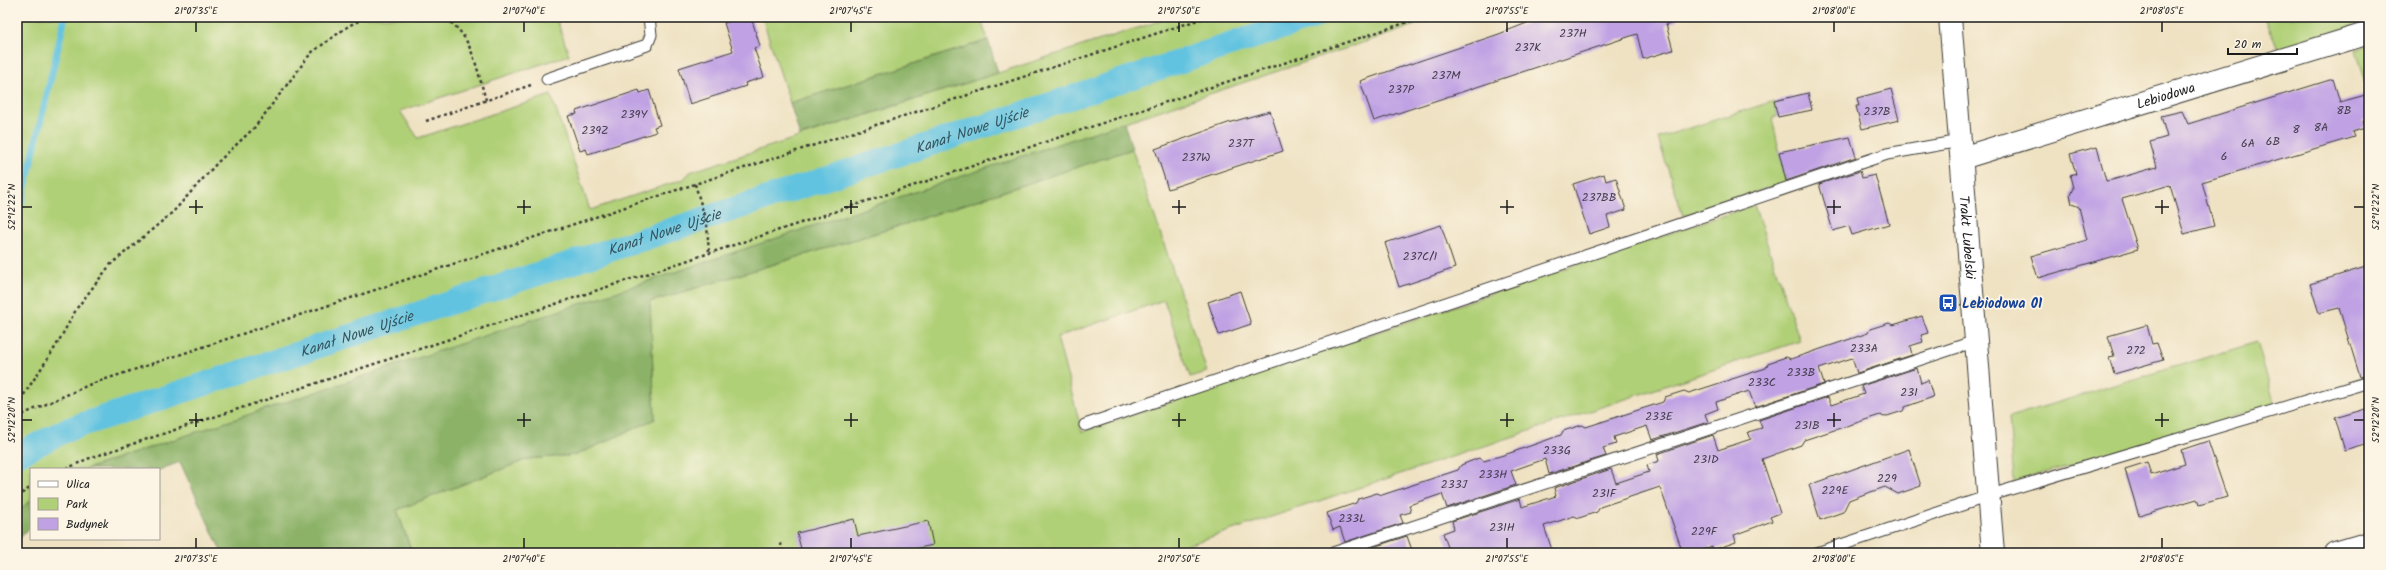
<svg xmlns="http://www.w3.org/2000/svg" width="2386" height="570" font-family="Kalam,sans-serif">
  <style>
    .green { fill: #b0d077; stroke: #66764a }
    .forest { fill: #8cb268; stroke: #546742 }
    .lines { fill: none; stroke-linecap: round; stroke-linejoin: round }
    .stream { stroke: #62c3e0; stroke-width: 7 }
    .canal { stroke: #62c3e0; stroke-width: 24 }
    .building { fill: #bfa1e4 }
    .lane-casing { stroke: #3c3a35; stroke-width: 13 }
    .street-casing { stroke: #3c3a35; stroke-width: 24 }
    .secondary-casing { stroke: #3c3a35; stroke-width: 24 }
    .path { stroke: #3c3a35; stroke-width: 2.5; stroke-dasharray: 3 3; stroke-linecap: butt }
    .lane { stroke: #fff; stroke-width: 11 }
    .street { stroke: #fff; stroke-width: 22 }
    .secondary { stroke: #fff; stroke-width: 22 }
    .ticks { fill: none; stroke: #1c1c1c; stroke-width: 1.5 }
    .labels { text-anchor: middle; stroke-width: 3.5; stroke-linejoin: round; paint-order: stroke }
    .number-label { font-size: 12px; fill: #453d4e }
    .street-label { font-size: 14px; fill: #1c1c1c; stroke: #fcf5e5 }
    .transit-label { font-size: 14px; font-weight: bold; fill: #164399; stroke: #fcf5e5; text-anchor: start }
    .water-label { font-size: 15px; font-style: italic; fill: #345661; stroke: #fcf5e5 }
    .neatline { fill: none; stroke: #1c1c1c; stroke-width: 1.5 }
    .ticks-label { font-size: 10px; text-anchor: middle; fill: #1c1c1c }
  </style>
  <rect width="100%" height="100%" fill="#fcf5e5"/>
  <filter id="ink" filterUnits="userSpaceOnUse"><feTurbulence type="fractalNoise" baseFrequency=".025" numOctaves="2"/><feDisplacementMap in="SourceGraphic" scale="8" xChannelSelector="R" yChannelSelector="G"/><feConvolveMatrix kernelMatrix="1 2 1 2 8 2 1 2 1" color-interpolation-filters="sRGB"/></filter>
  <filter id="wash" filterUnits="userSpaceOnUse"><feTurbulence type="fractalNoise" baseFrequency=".012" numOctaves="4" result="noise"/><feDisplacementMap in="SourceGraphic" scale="16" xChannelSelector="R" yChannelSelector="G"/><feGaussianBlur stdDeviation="0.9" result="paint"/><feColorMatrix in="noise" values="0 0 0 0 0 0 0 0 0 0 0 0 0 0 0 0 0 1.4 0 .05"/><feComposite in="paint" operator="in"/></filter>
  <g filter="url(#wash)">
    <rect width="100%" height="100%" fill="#efe2c3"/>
    <!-- green -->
    <path class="green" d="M17,17H556L569,55L400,111L418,138L551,95L590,210L684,179L690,172L1172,17H1440L86,469H31V500L17,512Z
      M762,17H980L988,40L790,103Z
      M2265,17H2369V21L2278,50Z
      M2369,46V94L2356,50Z
      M1774,101L1778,116L1772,118L1786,182L1683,216L1658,138Z
      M1132,149L1207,372L1190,377L1164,300L1057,337L1082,432L1754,205L1800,341L1163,553H412L397,510L528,459L576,455L655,419L650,302L896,227Z
      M2257,342L2275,405L2014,482L2009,417Z"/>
    <!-- forest -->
    <path class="forest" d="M988,40L998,73L800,136L790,103Z
      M1124,122L1132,149L896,227L650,302L655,419L576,455L528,459L397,510L412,553H222L180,462L159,470L86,469Z
      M31,500V526L17,541V512Z"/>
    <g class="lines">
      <!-- stream -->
      <path class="stream" d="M17,217L23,197L65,17"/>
      <!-- canal -->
      <path class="canal" id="s1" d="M17,455L66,430L1314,17"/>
    </g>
    <g id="blocks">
      <!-- building -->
      <path class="building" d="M742,17H751L760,46L754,48L764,77L745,83L746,86L690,104L679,68L733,51L724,23Z
        M1542,17H1677V21L1666,24L1673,50L1643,59L1637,34L1374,121L1360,81L1499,34Z
        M2333,79L2340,102L2369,94V119L2363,121L2365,128L2352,132L2354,137L2202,182L2214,226L2184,234L2170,185L2122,199L2138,249L2038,278L2031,256L2087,240L2079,207L2072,204L2070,195L2073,188L2070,176L2076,174L2070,154L2097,147L2106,181L2112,180L2157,167L2150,142L2167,137L2161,116L2182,111L2188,124Z
        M1891,89L1899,120L1862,129L1856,106H1859L1857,98Z
        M639,90L640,93L649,90L660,125L654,127L656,132L588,154L586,149L580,151L568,116L577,114L576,111Z
        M1808,93L1812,110L1778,117L1774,101Z
        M1270,111L1283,151L1168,189L1155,149L1228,123Z
        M1850,137L1856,157L1786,181L1779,152Z
        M1860,171L1862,178L1875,175L1889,224L1852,235L1849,226L1833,231L1819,184Z
        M1604,174L1606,181L1616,178L1626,210L1607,216L1610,227L1589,234L1573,184Z
        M1441,225L1455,268L1399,287L1385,243Z
        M2369,266V375L2360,377L2339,308L2319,313L2310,284Z
        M1240,291L1251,324L1219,335L1208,302Z
        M1922,316L1928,333L1921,335L1923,342L1910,346L1912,355L1857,373L1852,358L1819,369L1824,384L1755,407L1749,391L1716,402L1718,409L1705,414L1708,422L1652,440L1647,426L1614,437L1616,444L1603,448L1606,456L1549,474L1545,459L1511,471L1516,485L1447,508L1442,494L1409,505L1411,512L1400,515L1403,523L1345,542L1340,527L1333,530L1327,513L1356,503L1358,499L1377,493L1382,495L1458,470L1461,465L1479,458L1484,461L1513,452L1561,435L1563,431L1582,425L1586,427L1663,402L1665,397L1684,391L1689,393L1766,368L1768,363L1786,357L1791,359L1868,333L1870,329L1889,323L1893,325Z
        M2147,325L2152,344L2157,343L2163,360L2114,374L2109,357L2114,356L2108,336Z
        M1917,368L1921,383L1928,380L1933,397L1905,407L1903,411L1884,417L1880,415L1804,440L1801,445L1762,459L1780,513L1770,517L1772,521L1734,535L1736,542L1713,550L1712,546L1692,553H1683L1660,487L1600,507L1597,512L1579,518L1574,516L1544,526L1553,553H1450L1443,533L1454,529L1452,521L1520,499L1522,507L1556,496L1554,488L1611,469L1616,483L1649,472L1647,465L1659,461L1657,454L1713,435L1718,450L1751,439L1748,432L1762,428L1759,420L1828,397L1831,405L1864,394L1861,386Z
        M2369,408V444L2345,451L2335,418Z
        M2208,441L2227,497L2199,505L2197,499L2139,516L2125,469L2147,462L2151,475L2185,464L2181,450Z
        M1909,449L1921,486L1898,494L1885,487L1862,495L1849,500L1843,512L1820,520L1809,485Z
        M854,519L858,536L928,521L933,545L896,553H802L797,533Z
        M1407,536L1413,553H1355Z"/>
    </g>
  </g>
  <g filter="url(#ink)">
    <use href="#blocks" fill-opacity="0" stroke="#3c3a35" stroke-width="1"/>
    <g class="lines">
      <!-- lane casing -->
      <g class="lane-casing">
        <path id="lane" d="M547,79L647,45L651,35L649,17
          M1085,425L1887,154L1960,141
          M1333,553L1976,341
          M1817,553L2004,491L2369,382"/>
      </g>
      <!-- street casing -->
      <g class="street-casing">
        <g id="street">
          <path id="s2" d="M1962,158L2369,33"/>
          <path d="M2335,553L2369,543"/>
        </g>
      </g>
      <!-- secondary casing -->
      <g class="secondary-casing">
        <g id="secondary">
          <path id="s3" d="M1950,17L1993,553"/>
        </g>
      </g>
      <!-- path -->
      <path class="path" d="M440,17C472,28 477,72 486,100
        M426,121L531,85
        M695,184L707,225L709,253
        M17,405L56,346L77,308L110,265L173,212L218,162L255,127L311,53L350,25L368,17
        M17,417L91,384L695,184L1207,17
        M66,469L87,459L1423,17
        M17,497L31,487
        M781,543L782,553"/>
      <!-- lane -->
      <use href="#lane" class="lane"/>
      <!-- street -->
      <use href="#street" class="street"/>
      <!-- secondary -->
      <use href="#secondary" class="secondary"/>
    </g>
  </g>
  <!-- ticks -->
  <path class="ticks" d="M196,22V32M524,22V32M851,22V32M1179,22V32M1507,22V32M1834,22V32M2162,22V32M196,200V214M524,200V214M851,200V214M1179,200V214M1507,200V214M1834,200V214M2162,200V214M22,207H32M189,207H203M517,207H531M844,207H858M1172,207H1186M1500,207H1514M1827,207H1841M2155,207H2169M2354,207H2364M196,413V427M524,413V427M851,413V427M1179,413V427M1507,413V427M1834,413V427M2162,413V427M22,420H32M189,420H203M517,420H531M844,420H858M1172,420H1186M1500,420H1514M1827,420H1841M2155,420H2169M2354,420H2364M196,538V548M524,538V548M851,538V548M1179,538V548M1507,538V548M1834,538V548M2162,538V548"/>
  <!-- icons -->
  <defs>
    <g id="bus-square" transform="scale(1)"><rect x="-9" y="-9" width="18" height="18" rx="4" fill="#1a4fb4" stroke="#fcf5e5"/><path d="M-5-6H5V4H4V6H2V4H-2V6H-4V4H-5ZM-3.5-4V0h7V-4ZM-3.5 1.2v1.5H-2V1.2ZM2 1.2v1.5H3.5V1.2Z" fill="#fff"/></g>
  </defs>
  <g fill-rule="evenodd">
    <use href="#bus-square" x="1948" y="303"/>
  </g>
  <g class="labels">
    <!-- number labels -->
    <g class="number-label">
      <text x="1573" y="37">237H</text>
      <text x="1528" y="51">237K</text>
      <text x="1446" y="79">237M</text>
      <text x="1401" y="93">237P</text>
      <text x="2344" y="114">8B</text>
      <text x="1877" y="115">237B</text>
      <text x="634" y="118">239Y</text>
      <text x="2321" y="131">8A</text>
      <text x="2296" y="133">8</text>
      <text x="595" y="134">239Z</text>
      <text x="2273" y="145">6B</text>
      <text x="1241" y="147">237T</text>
      <text x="2248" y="147">6A</text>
      <text x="2224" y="160">6</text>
      <text x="1196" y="161">237W</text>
      <text x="1599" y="201">237BB</text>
      <text x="1420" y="260">237C/1</text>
      <text x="1864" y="352">233A</text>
      <text x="2136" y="354">272</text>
      <text x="1801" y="376">233B</text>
      <text x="1762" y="386">233C</text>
      <text x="1909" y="396">231</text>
      <text x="1659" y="420">233E</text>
      <text x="1807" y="429">231B</text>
      <text x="1557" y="454">233G</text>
      <text x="1706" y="463">231D</text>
      <text x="1493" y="478">233H</text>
      <text x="1887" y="482">229</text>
      <text x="1454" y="488">233J</text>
      <text x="1835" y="494">229E</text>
      <text x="1604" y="497">231F</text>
      <text x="1352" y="522">233L</text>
      <text x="1502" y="531">231H</text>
      <text x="1704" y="535">229F</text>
    </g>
    <!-- street labels -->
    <g class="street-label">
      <text dy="5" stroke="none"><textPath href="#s2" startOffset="213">Lebiodowa</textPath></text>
      <text dy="5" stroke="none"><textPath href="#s3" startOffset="221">Trakt Lubelski</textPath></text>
    </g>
    <!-- transit labels -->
    <g class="transit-label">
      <text x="1962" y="308">Lebiodowa 01</text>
    </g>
    <!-- water labels -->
    <g class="water-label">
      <text dy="5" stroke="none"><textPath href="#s1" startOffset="1009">Kanał Nowe Ujście</textPath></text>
      <text dy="5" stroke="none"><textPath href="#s1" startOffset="685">Kanał Nowe Ujście</textPath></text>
      <text dy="5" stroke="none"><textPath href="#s1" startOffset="361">Kanał Nowe Ujście</textPath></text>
    </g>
  </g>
  <!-- margin -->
  <rect width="2386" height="570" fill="none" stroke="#fcf5e5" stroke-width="44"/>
  <!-- legend -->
  <rect x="30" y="468" width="130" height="72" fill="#fcf5e5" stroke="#a29e95"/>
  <rect x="38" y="481" width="20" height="6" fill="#ffffff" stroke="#a29e95"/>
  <text x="66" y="488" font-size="12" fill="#1c1c1c">Ulica</text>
  <rect x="38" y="498" width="20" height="12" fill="#b0d077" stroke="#a29e95"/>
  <text x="66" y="508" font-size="12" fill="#1c1c1c">Park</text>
  <rect x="38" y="518" width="20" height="12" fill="#bfa1e4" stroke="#a29e95"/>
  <text x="66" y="528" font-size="12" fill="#1c1c1c">Budynek</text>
  <!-- scale -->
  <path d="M2228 48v6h69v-6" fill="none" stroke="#1c1c1c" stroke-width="2"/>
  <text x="2234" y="48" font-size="12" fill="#1c1c1c" stroke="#fcf5e5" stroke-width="3" paint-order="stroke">20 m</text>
  <rect x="22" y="22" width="2342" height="526" class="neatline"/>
  <g class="ticks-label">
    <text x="196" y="14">21°07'35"E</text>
    <text x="524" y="14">21°07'40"E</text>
    <text x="851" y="14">21°07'45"E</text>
    <text x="1179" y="14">21°07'50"E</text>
    <text x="1507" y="14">21°07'55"E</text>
    <text x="1834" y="14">21°08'00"E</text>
    <text x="2162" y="14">21°08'05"E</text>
    <text transform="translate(11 207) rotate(-90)" y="4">52°12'22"N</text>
    <text transform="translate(2375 207) rotate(-90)" y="4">52°12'22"N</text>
    <text transform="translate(11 420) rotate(-90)" y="4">52°12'20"N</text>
    <text transform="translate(2375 420) rotate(-90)" y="4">52°12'20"N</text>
    <text x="196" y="562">21°07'35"E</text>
    <text x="524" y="562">21°07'40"E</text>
    <text x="851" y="562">21°07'45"E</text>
    <text x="1179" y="562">21°07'50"E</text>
    <text x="1507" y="562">21°07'55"E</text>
    <text x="1834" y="562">21°08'00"E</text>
    <text x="2162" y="562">21°08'05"E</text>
  </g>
</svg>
